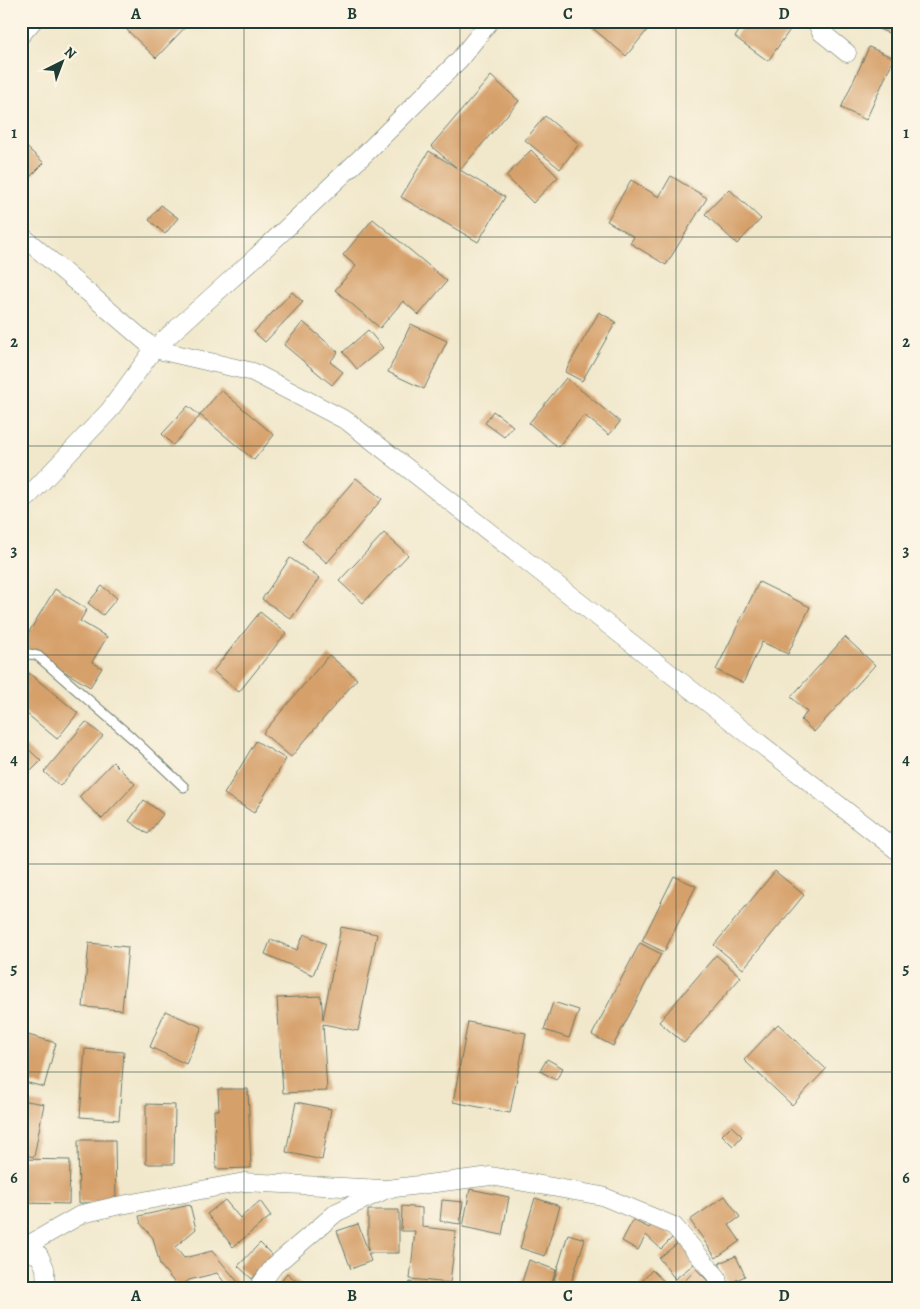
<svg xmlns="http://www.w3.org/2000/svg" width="920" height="1309" font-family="Alegreya,serif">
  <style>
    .building { fill: #d6a06a }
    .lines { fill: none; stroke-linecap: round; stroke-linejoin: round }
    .service-casing { stroke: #687969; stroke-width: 11 }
    .minor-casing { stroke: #687969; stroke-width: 19 }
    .service { stroke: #fff; stroke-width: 9 }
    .minor { stroke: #fff; stroke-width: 18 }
    .grid { fill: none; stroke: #1f3d34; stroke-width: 1; stroke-opacity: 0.55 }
    .neatline { fill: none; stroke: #1f3d34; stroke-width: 2 }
    .grid-label { font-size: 16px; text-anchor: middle; font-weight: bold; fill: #1f3d34 }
  </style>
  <rect width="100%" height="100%" fill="#fcf5e5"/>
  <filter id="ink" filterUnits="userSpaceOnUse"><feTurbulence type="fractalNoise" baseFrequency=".02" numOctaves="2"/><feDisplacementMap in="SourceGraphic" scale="10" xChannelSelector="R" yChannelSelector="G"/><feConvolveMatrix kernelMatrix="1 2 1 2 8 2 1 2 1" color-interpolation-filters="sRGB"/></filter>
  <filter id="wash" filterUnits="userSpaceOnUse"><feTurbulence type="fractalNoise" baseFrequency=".0096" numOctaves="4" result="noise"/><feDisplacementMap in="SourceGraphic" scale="20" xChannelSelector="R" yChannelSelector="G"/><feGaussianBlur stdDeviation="1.12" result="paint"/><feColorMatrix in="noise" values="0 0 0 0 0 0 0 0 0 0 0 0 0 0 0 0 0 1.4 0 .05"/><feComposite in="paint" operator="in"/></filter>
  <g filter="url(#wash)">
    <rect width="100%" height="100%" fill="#f1e8cc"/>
    <g id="blocks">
      <!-- building -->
      <path class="building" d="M136,21H191L156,58L127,30Z
        M584,21H641L649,28L626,56Z
        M746,21H796L768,61L735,37Z
        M859,21H896L891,34Z
        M869,47L894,58L866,120L841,108Z
        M491,76L519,101L460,170L505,197L478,242L401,197L429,151L457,168L431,146Z
        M545,116L579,144L560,169L525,140Z
        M21,142L44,163L21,186Z
        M531,150L558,177L533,203L506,176Z
        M671,176L707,198L666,265L630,243L634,237L607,221L631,180L659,197Z
        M729,189L761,219L737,244L705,214Z
        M161,205L178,218L165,234L149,220Z
        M373,219L447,281L419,315L403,301L380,328L335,290L356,266L343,255Z
        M292,292L303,302L265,342L254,332Z
        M599,312L616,322L582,381L565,372Z
        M303,322L338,352L330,362L343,372L332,385L284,345Z
        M411,324L447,341L424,389L388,372Z
        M368,330L383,348L357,369L343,352Z
        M566,378L620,422L609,435L584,415L558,447L529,423Z
        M221,390L274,435L254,460L200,415Z
        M188,406L200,416L173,445L162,434Z
        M493,411L513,426L504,437L485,423Z
        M356,478L382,499L327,563L302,541Z
        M384,533L408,555L363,603L339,581Z
        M290,558L319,578L291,619L262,599Z
        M759,582L810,607L788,654L762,642L743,683L716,670Z
        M102,586L117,598L103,615L88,603Z
        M55,589L87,609L80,621L107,637L92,662L102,668L90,687L21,645Z
        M260,612L286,633L239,692L213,671Z
        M845,637L875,665L814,732L801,720L807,712L791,697Z
        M329,655L357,679L291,757L263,733Z
        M25,670L78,713L57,739L21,709V674Z
        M86,722L103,736L60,786L44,772Z
        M256,741L286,759L254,813L224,794Z
        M21,742L41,761L21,781Z
        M113,762L135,784L102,819L79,797Z
        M144,800L163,814L148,834L129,821Z
        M775,871L804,895L743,969L714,945Z
        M674,876L696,886L664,952L642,941Z
        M341,927L377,934L358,1031L323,1024L327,1091L283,1093L277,998L321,996L323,1019Z
        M304,934L326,944L313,975L265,954L271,939L297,950Z
        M89,943L128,947L122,1010L83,1007Z
        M640,943L661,954L613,1046L592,1035Z
        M716,955L741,977L684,1043L659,1022Z
        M553,1002L579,1010L569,1038L544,1030Z
        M165,1011L202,1027L186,1064L150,1047Z
        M468,1022L526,1033L510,1113L453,1102Z
        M778,1024L826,1069L792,1105L744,1060Z
        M21,1033L56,1043L44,1087L21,1081Z
        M85,1049L124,1052L119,1120L80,1117Z
        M547,1059L563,1068L556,1080L540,1071Z
        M218,1089H248L251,1168L216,1169L214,1110H219Z
        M21,1100L44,1104L34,1157L21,1154Z
        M296,1102L331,1109L322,1160L286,1152Z
        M146,1104L175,1105L174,1164H146Z
        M731,1126L742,1136L733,1146L722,1135Z
        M78,1140H115L116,1202L79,1203Z
        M21,1159L70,1160L69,1204L21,1203Z
        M470,1189L509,1197L502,1235L463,1227Z
        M725,1196L740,1217L729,1225L740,1241L716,1258L690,1220Z
        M535,1198L560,1206L545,1256L520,1248Z
        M225,1200L240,1218L260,1201L271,1216L233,1247L207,1214Z
        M442,1200L463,1202L460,1224L440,1221Z
        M190,1205L196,1229L175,1247L184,1258L212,1251L243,1288H229L217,1273L189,1280L179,1288L160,1265L153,1238L141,1224L139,1216Z
        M402,1206L422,1208V1227L456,1231L450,1283L410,1279L415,1231H401Z
        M368,1210H399V1253H368L371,1261L351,1269L337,1231L358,1224L368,1251Z
        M633,1220L649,1228L655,1221L673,1237L661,1249L646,1235L638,1250L622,1241Z
        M568,1234L585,1239L570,1286L554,1280Z
        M683,1239L699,1260L675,1279L659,1258Z
        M260,1243L273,1256L252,1279L238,1266Z
        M736,1256L745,1276L728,1284L719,1263Z
        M529,1260L556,1270L550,1288H520Z
        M696,1269L715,1288L679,1287Z
        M652,1270L671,1288H636Z
        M287,1273L304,1288H275Z
        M410,1282L429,1287V1288H408Z"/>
    </g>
  </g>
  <g filter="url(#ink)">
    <use href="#blocks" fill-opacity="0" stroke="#687969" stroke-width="1"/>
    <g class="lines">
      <!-- service casing -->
      <g class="service-casing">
        <path id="service" d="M21,656L30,654L38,656L131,737L184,787"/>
      </g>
      <!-- minor casing -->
      <g class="minor-casing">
        <path id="minor" d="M816,21L821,32L847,53
          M21,35L33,21
          M21,235L154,349L253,372L347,421L899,852
          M21,504L109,411L154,349L257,256L370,149L459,60L490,21
          M21,1249L82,1214L116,1206L244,1182L383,1189
          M21,1251L39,1255L45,1268L46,1288
          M258,1288L274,1266L337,1212L387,1189L491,1176L602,1196L674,1226L717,1277L719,1288"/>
      </g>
      <!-- service -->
      <use href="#service" class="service"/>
      <!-- minor -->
      <use href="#minor" class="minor"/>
    </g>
  </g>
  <!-- grid -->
  <path class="grid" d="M244,21V1288M460,21V1288M676,21V1288M21,237H899M21,446H899M21,655H899M21,864H899M21,1072H899"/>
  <!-- margin -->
  <rect width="920" height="1309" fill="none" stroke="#fcf5e5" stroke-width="55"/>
  <!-- north arrow -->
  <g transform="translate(62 62) rotate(42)" stroke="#fcf5e5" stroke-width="4" paint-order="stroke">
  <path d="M0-4L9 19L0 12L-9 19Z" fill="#1f3d34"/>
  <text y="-8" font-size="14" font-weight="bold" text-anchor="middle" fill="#1f3d34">N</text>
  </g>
  <rect x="28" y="28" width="864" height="1254" class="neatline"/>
  <g class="grid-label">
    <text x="136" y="19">A</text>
    <text x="352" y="19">B</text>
    <text x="568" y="19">C</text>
    <text x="784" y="19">D</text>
    <text x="14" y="138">1</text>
    <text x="906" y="138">1</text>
    <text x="14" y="347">2</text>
    <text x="906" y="347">2</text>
    <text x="14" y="556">3</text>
    <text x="906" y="556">3</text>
    <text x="14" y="765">4</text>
    <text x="906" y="765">4</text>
    <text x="14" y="974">5</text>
    <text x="906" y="974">5</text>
    <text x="14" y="1183">6</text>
    <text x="906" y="1183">6</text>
    <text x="136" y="1301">A</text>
    <text x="352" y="1301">B</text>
    <text x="568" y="1301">C</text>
    <text x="784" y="1301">D</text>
  </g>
</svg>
